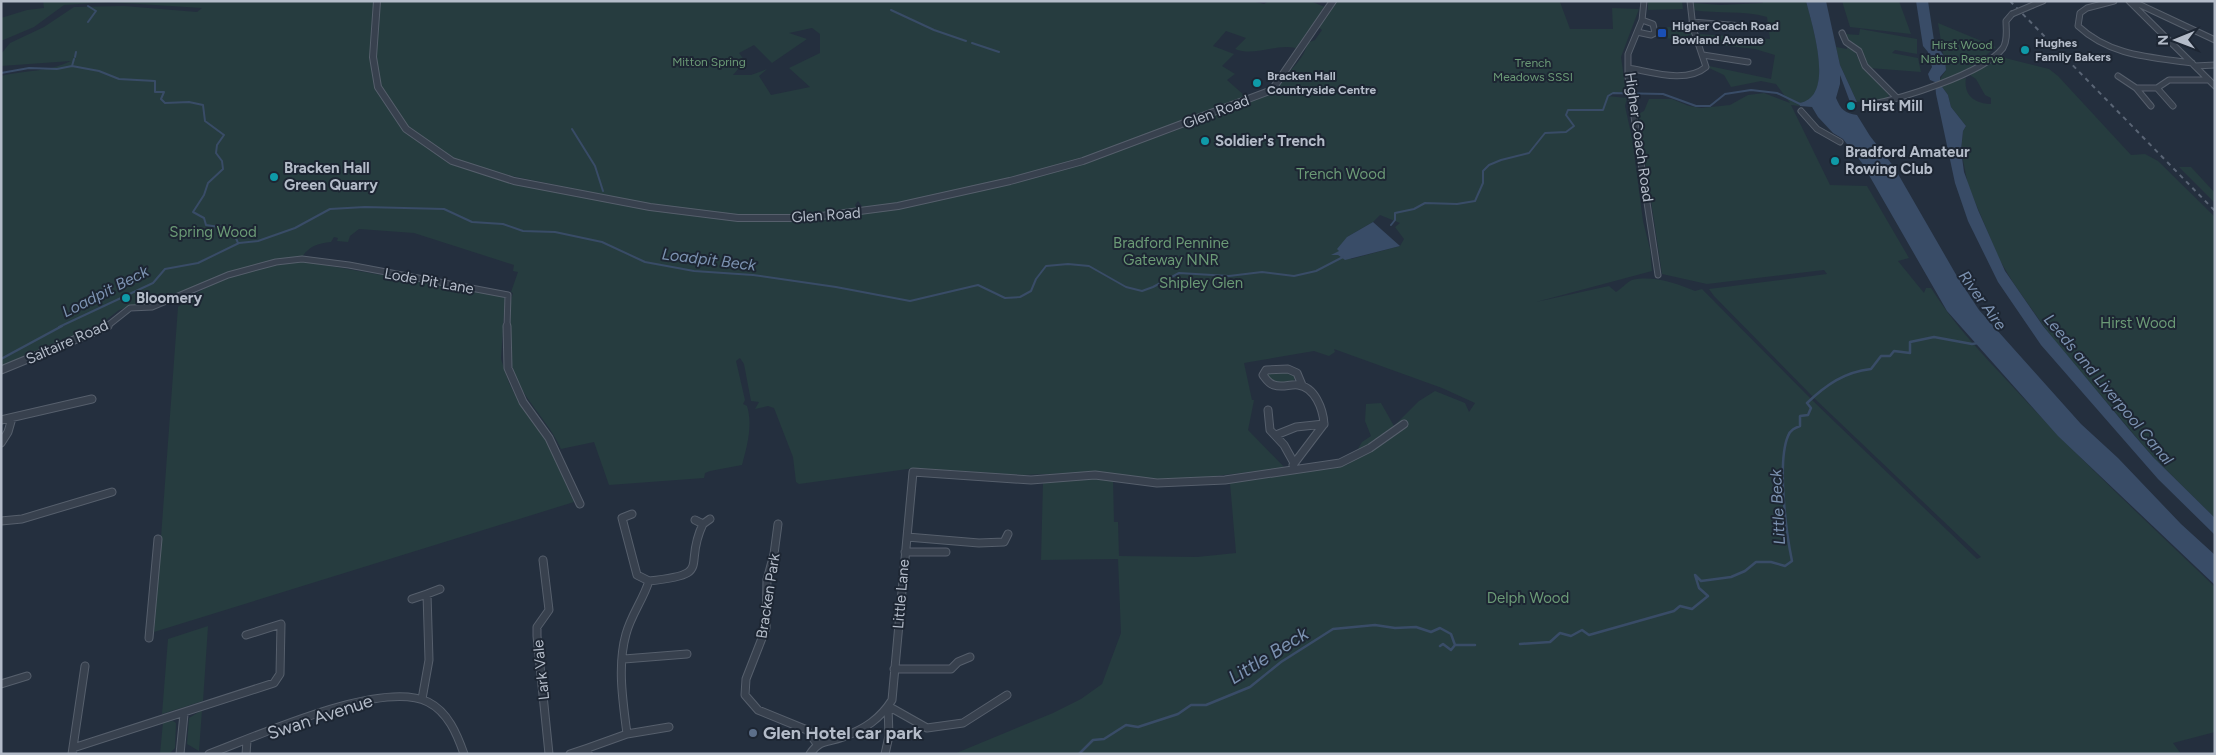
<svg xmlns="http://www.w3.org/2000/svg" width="2216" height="755" font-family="Figtree,sans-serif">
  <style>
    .green { fill: #263c3f; fill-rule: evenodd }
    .water { fill: #394c67 }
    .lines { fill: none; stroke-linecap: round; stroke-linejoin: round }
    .stream-far1 { stroke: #394c67; stroke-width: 2 }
    .stream { stroke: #394c67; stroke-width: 2.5 }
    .minor-far1-casing { stroke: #565f6c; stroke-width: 7 }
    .minor-casing { stroke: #565f6c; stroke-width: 9 }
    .tertiary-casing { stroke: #565f6c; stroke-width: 8 }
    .minor-far1 { stroke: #38414e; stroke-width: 5 }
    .minor { stroke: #38414e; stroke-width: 7 }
    .tertiary { stroke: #38414e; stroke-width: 6 }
    .rail { stroke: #5a6575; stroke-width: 2; stroke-dasharray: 4.5 4.5; stroke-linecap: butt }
    .minor-bridge-casing { stroke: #565f6c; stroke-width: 7; stroke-linecap: butt }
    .minor-bridge { stroke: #38414e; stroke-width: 5 }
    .transit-dot { fill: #1a4fb4; stroke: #1d2633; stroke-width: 2 }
    .culture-dot { fill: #0f9aa8; stroke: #1d2633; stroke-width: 2 }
    .service-dot { fill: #5c6f8a; stroke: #1d2633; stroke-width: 2 }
    .labels { text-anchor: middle; stroke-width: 4; stroke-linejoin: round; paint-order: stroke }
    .far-poi-label { font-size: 12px; font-weight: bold; fill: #b4bcc9; stroke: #1d2633; text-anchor: start }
    .far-park-label { font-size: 12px; fill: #6b9a76; stroke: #1d2633 }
    .poi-label { font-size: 15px; font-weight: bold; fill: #b4bcc9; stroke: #1d2633; text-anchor: start }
    .street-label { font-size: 15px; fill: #b4bcc9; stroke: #1d2633 }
    .park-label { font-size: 15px; fill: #6b9a76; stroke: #1d2633 }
    .water-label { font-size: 16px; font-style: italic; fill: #7c92b1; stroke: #1d2633 }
    .near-street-label { font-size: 18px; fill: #b4bcc9; stroke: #1d2633 }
    .near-poi-label { font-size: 18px; font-weight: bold; fill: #b4bcc9; stroke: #1d2633; text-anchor: start }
    .near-water-label { font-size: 19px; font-style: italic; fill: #7c92b1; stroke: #1d2633 }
  </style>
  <rect width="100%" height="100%" fill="#242f3e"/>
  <!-- green -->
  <path class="green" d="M43,1H1252L1264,4L1269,1H1310L1325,7L1296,48C1276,43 1255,57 1235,49L1246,38L1226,31L1213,46L1234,54L1222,66L1235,74L1227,80L1245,96L1246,99C1189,121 1133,143 1074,160C1005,180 935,196 864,209L858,201L855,205L857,210L802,215H732L645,203L497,173L492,176L686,214L804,219L846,216L886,209L1086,162L1174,131L1271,93L1276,94L1281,88L1278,86C1287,72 1306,58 1307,43L1315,40L1322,30L1318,27L1335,1H1575L1560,2L1570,29H1613L1612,8L1639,9L1621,57L1626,92L1614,93L1607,96L1627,98L1625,106L1632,138L1643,221L1650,249L1652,271L1536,302L1609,286L1616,292C1621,289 1627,282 1632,280C1653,275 1676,283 1695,291L1702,289L1812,400L1977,559L1981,557L1814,398L1714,296L1709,289L1827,274L1824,270L1707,284L1662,274L1638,114L1644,111L1649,99H1672L1689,106L1701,108L1730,105L1748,95L1764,93L1790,103L1776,84L1761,81L1731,87L1724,75L1709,68V66L1771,79L1775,55L1755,49L1701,43L1699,34L1770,39L1767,17C1743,10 1719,14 1693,10L1694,3L1721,5L1763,3L1762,1H1806C1812,24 1836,98 1800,103V106L1791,105L1830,185L1867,186L1909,258L1898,261L1924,293L1926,288H1931C1954,325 1984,356 2013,387C2077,457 2146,521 2215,587V732L2173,743L2181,754H954L1053,713L1081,699L1102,684L1121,633L1118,559L1041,560L1043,482L1092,478L1113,479L1114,522H1118L1119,556L1197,557L1236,553L1230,483L1328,469L1349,464L1362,442L1371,436L1365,421L1366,404L1381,403L1394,426L1419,401L1435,391L1465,403L1469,412L1475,403L1442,388L1334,349L1335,352L1329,356L1314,351L1244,363L1252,400H1254L1248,430L1285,468L1171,481L1096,472L1022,475L915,468L799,484L796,482L793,457L774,408L768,406L755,409L759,402L751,401L744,364L740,358L736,361L745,400L743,404L747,406C753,425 747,447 742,465L710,471L705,473L704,478L609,485L594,442L561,449C548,420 521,398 512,367C508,354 509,341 510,328C511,317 509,304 513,293L511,292L518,272L513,271L514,265L414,233L359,229L350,236L348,242L337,241L338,238L334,237L331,242C319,243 309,246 302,257L267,263L156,305L137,307L135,305L119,310L101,324L1,366V76C25,70 49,72 71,61L1,66V54L10,43L44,27L74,7L124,6L197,12L202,8L108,2L64,5L34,27L1,41V18L27,10L44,8ZM812,28L820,34V53L789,68L810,87L771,95L759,76L767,69L751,75H733L745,61L739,53L754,45L772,63L807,39L789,33ZM1380,215L1400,223L1395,227L1404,239L1400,246L1351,259L1347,237L1373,222Z
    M1648,1H1682L1683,9L1648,10Z
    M1842,1H1899L1911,34L1850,27Z
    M1938,23L1996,47L1967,71L1939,81L1946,70Z
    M1670,27L1673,30L1691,32L1693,35H1688L1690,41L1655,37L1661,34L1659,28Z
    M1860,29L1917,39V54L1895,50L1892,53L1918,58L1921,72L1869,68L1860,50H1854L1862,66L1889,95L1886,99L1857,102L1840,65L1836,47L1847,49V40L1844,34L1859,35Z
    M1997,56L2049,69L2058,76L2131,155L2145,154L2158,161L2215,217V518L2153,457L2053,339L2014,284L1999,259L1968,185L1961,150L1963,131L1966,126L1951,107L1948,95L1940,84L1966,78C1963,95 1975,104 1991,104V98L1985,95L1976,79L1970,75Z
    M2179,167H2191L2215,193V203Z
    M302,261L505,297L501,359L509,383L521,406L545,438L574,502L154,632L178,307C210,278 260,267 302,261Z
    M1282,371L1295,377L1293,383L1282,384L1267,381V374Z
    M208,626L203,701L162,714L168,639Z
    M202,710L199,751L187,744L189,718Z
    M173,721L176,723L175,748L169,754H160L163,722Z"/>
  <!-- water -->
  <path class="water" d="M1806,1H1826L1840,65L1857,102H1850L1840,75V84L1836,98C1841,110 1845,113 1857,115L1870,136L1894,167L1958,278L1979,310L2081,424L2118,458L2181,524L2215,555V585L2058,436L1947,311L1862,163L1843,139L1833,133L1818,117L1812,107L1800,106L1799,103C1836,98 1812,25 1806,1Z
    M1916,1H1928L1935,47C1945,53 1945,59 1946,70L1940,77V84L1948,95L1951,107L1966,126L1963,131L1961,150L1964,172L1978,210L2005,271L2043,326L2127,427L2153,457L2215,518V535L2158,479L2041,345L1998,282L1968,221L1955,183L1936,94L1935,82L1930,80L1928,74L1932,67L1928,52L1923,46Z
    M1373,222L1400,246L1345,260L1338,255H1331L1339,251L1337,249L1347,237Z"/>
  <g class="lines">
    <!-- stream-far1 -->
    <path class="stream-far1" d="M88,6L96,11L88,22
      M891,10L934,30L966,41
      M972,43L999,52
      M75,57L76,52
      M72,66L74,59
      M1,73L29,68L57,69L72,66L99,71L119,79L155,81V92H164L161,99L165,103L189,102L203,105L205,121L224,135L217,145L216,153L222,161L223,169L208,183L204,195L193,212L204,218L206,225L232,229L238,243
      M572,129L595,166L603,191
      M1391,225L1395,220V213L1414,209L1425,203L1457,204L1475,201L1483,183V171L1489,165L1501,160L1529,153L1545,133L1566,132L1574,126L1566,115L1568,110H1603L1608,96L1613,93L1663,94L1696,106H1710L1725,94L1751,90L1777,93L1802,105
      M59,327L153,283L165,269L198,263L239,243L258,241L295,228L330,209L365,207L444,209L472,222L503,224L523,231L555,232L602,242L645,262L694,271L753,275L836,287L910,301L978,285L1005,298L1020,297L1031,291L1036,279L1046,266L1068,264L1089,266L1126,287L1142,291L1153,287L1179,273L1229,276L1262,272L1294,276L1316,271L1343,257"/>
    <!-- stream -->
    <path class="stream" d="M1,359L62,326
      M1520,644L1550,642L1560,633L1571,636L1582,630L1589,635L1674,611L1680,606L1692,609L1708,596L1699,588L1695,575L1701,581L1731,577L1745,571L1756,562H1771L1785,566L1792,561C1786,532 1777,462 1788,436C1790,430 1795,428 1800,426V416L1808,415L1811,408L1807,403C1826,385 1844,372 1871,369L1881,356H1890L1894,351L1910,353V342L1934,337L1972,344L1978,343
      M1440,646L1443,644L1451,650L1455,645
      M1079,754L1093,740L1104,739L1126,725L1138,727L1178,714L1191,705H1206L1250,687L1281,662L1333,629L1375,625L1395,628L1416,627L1431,632L1440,628L1451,634L1455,645H1475"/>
    <!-- minor-far1 casing -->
    <g class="minor-far1-casing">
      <path id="minor-far1" d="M1644,1L1642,20L1628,54V77L1658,275
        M2114,1L2087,8L2080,13L2078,26C2110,56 2150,57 2192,63
        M2129,1L2215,86
        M2132,1L2215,40
        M2033,5L2043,1
        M1692,22L1742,26
        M1637,32L1651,35L1655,33L1653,24L1642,20
        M1842,33L1846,42L1859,51L1865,66L1897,98
        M1703,55L1748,62
        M2195,66L2215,65
        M1628,68C1652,72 1686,84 1706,67L1693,28L1690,1
        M2118,76L2136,88
        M2157,88L2173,106
        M1868,105C1900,99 1983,74 2003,48C2008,40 2006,29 2006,21L2012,14
        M2151,106L2136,88H2157L2169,80H2209
        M1801,111L1817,129L1840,142
        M106,327L130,308L152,307L228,275L276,262L302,259L349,265L508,295L507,327"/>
    </g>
    <!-- minor casing -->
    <g class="minor-casing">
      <path id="minor" d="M507,326L508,368L523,402L549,438L580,504
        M1,370L108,326
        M1268,410L1270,430L1284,445L1294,463
        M1,420L92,399
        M1276,435L1296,427L1324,424C1323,409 1315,387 1298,385C1290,384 1282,388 1274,385C1269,384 1266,379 1263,375L1266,370L1288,369L1297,373L1302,385
        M1,443L8,432L12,418
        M1293,465L1324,424
        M632,514L622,518L637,575L649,581C643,600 631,615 626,634C617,666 623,702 627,734L669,727
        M1,521L22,519L112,492
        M703,524L710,519
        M778,524L774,554L767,580L766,628L746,679L745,695L758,710L807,730L817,744
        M907,537L979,543L1004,542L1008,534
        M905,552H946
        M543,560L549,610L537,627V636L549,754
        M649,581C715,574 682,567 703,524L695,520
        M427,594L440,589
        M412,599L427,594L429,660L422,699
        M149,638L158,539
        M624,659L687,654
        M894,669H951L958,662L970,657
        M1,684L27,676
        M888,706L927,728L963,723L1007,695
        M73,748L274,683L280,674L281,624L246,635
        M588,748L627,734
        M72,754L85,666
        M180,754L184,714
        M209,754C258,736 381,679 428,702C448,712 457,734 464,754
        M246,754L247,741
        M570,754L588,748V754
        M810,754C820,739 827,743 843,737C865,729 880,719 892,700L913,472L1031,480L1095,475L1157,483L1225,480L1340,463L1370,448L1404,424
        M885,754L889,736L888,707"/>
    </g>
    <!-- tertiary casing -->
    <g class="tertiary-casing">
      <path id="tertiary" d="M377,1L373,57L378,87L406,129L452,161L514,181L650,207L738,218H806L898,206L1010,181L1083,161L1272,90L1333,1"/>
    </g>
    <!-- minor-far1 -->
    <use href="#minor-far1" class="minor-far1"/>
    <!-- minor -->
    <use href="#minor" class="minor"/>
    <!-- tertiary -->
    <use href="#tertiary" class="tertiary"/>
    <!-- rail -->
    <path class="rail" d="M2010,1L2215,211"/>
    <!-- minor-bridge casing -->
    <g class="minor-bridge-casing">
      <path id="minor-bridge" d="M2012,14L2033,5"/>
    </g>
    <!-- minor-bridge -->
    <use href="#minor-bridge" class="minor-bridge"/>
  </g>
  <!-- markers -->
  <rect class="transit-dot" x="1657" y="28" width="10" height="10" rx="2.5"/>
  <g class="culture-dot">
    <circle cx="2025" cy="50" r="5"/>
    <circle cx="1257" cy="83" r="5"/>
    <circle cx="1851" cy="106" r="5"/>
    <circle cx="1205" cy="141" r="5"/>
    <circle cx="1835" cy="161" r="5"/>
    <circle cx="274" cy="177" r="5"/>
    <circle cx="126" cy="298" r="5"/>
  </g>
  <circle class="service-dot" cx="753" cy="733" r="5"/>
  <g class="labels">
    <!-- far-poi labels -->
    <g class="far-poi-label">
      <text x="1672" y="30">Higher Coach Road<tspan x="1672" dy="14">Bowland Avenue</tspan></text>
      <text x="2035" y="47">Hughes<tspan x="2035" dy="14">Family Bakers</tspan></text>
      <text x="1267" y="80">Bracken Hall<tspan x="1267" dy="14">Countryside Centre</tspan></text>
    </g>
    <!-- far-park labels -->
    <g class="far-park-label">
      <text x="1962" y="49">Hirst Wood<tspan x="1962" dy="14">Nature Reserve</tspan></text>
      <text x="709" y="66">Mitton Spring</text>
      <text x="1533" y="67">Trench<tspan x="1533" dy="14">Meadows SSSI</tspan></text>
    </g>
    <!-- poi labels -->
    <g class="poi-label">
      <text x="1861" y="111">Hirst Mill</text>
      <text x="1215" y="146">Soldier's Trench</text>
      <text x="1845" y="157">Bradford Amateur<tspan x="1845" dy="17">Rowing Club</tspan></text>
      <text x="284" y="173">Bracken Hall<tspan x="284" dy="17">Green Quarry</tspan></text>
      <text x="136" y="303">Bloomery</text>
    </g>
    <!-- street labels -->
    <g class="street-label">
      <text transform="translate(1216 112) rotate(-21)" y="5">Glen Road</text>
      <text transform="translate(1639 137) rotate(82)" y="5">Higher Coach Road</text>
      <text transform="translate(826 215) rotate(-4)" y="5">Glen Road</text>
      <text transform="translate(429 281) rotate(10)" y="5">Lode Pit Lane</text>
      <text transform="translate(67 342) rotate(-24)" y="5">Saltaire Road</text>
      <text transform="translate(901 594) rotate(-85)" y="5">Little Lane</text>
      <text transform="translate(768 596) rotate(-81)" y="5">Bracken Park</text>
      <text transform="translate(541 670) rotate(-96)" y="5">Lark Vale</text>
    </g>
    <!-- park labels -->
    <g class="park-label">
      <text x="1341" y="179">Trench Wood</text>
      <text x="213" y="237">Spring Wood</text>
      <text x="1171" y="248">Bradford Pennine<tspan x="1171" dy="17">Gateway NNR</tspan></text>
      <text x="1201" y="288">Shipley Glen</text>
      <text x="2138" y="328">Hirst Wood</text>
      <text x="1528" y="603">Delph Wood</text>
    </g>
    <!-- water labels -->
    <g class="water-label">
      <text transform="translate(709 259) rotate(7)" y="6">Loadpit Beck</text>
      <text transform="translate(105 291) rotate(-27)" y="6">Loadpit Beck</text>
      <text transform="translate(1983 300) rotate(54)" y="6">River Aire</text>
      <text transform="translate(2109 389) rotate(50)" y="6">Leeds and Liverpool Canal</text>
      <text transform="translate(1777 507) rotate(-93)" y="6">Little Beck</text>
    </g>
    <!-- near-street labels -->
    <g class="near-street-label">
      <text transform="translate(320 717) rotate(-18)" y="6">Swan Avenue</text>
    </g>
    <!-- near-poi labels -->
    <g class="near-poi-label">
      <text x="763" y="739">Glen Hotel car park</text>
    </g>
    <!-- near-water labels -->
    <g class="near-water-label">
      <text transform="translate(1268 655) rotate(-32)" y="7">Little Beck</text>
    </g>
  </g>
  <!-- border -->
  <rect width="2216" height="755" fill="none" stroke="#b4bcc9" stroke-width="5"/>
  <!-- north arrow -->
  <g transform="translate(2176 40) rotate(269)" stroke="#1d2633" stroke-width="4" paint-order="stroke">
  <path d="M0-4L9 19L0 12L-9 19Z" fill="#b4bcc9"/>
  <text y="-8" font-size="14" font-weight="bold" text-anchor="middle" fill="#b4bcc9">N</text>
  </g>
</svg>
